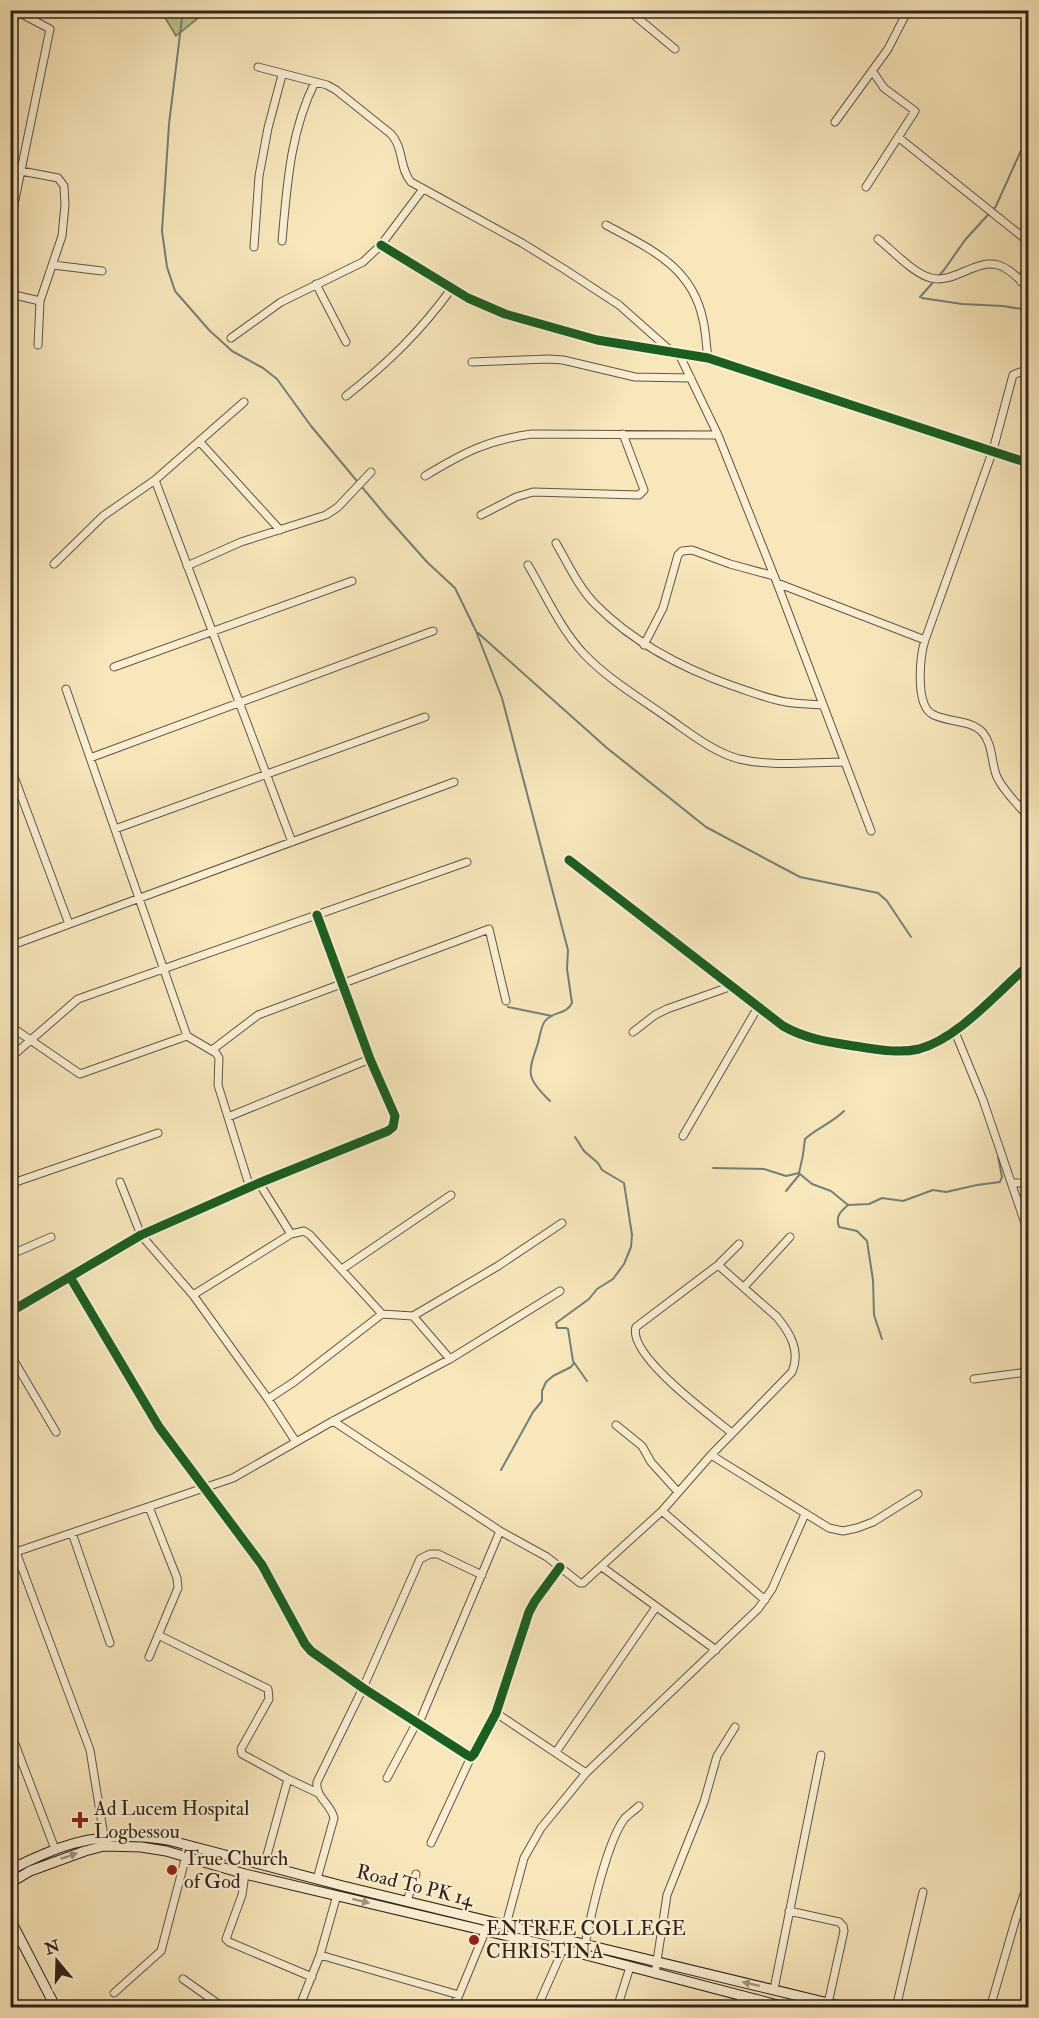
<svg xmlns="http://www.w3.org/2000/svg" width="1039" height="2018" font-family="'IM FELL Double Pica',serif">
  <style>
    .green { fill: #bcc591; stroke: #787456; stroke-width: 1.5 }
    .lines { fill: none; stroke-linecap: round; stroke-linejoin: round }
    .stream { stroke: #74807a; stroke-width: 2 }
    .street-casing { stroke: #645443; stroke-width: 9 }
    .secondary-casing { stroke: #33231b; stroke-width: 11 }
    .street { stroke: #faefd3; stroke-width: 7 }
    .secondary { stroke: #faefd3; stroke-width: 9 }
    .cycleway-casing { stroke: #faefd3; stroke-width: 13 }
    .cycleway { stroke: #1b5e20; stroke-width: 9 }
    .oneway { fill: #a09380 }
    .poi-dot { fill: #8f2418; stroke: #faefd3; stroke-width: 2 }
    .labels { text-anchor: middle; stroke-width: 4.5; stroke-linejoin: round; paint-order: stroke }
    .poi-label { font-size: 20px; fill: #33231b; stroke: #faefd3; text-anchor: start }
    .street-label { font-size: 20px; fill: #33231b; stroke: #faefd3 }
  </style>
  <rect width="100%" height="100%" fill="#f7e7bb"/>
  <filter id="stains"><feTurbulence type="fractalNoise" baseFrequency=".00333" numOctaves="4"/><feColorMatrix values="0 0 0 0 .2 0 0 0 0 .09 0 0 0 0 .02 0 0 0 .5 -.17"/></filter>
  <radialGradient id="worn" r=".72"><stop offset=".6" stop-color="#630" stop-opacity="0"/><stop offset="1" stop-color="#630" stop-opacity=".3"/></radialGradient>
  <!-- green -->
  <path class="green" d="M161,11H207L176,36Z"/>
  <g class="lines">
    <!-- stream -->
    <path class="stream" d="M183,10L169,124L162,231L167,267L175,291L209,330L232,351L263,368L277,379L311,426L387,517L427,562L455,588L476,631L502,698L568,950L567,969L572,1003C566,1015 553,1011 545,1021C541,1026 540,1036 538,1043C528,1073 525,1077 550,1101
      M920,297L944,270L965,240L996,206L1028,135
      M922,298L962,304L1003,306L1028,310
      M478,633L607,748L706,827L800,877L878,893L887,901L911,937
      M508,1007L552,1016
      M575,1137L584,1151L598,1163L602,1170L624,1183L632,1235L631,1247L624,1264L613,1279L597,1289L589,1299L556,1323L557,1328H566L568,1329L573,1361L587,1381
      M713,1168L764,1169L786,1176L799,1173C802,1162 804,1151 805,1139C817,1128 832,1123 844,1111
      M786,1191L800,1174L812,1184L831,1191L848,1205
      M882,1339L874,1315L873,1280L867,1241L857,1231L839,1227C835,1216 841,1211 848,1205L869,1204L882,1198L903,1201L933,1190L946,1192L977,1185L1000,1182L1002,1177L998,1157
      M501,1470L533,1412L542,1401V1391L546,1382L553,1376L571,1367L574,1363"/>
    <!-- street casing -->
    <g class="street-casing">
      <path id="street" d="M628,10L675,49
        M10,27L18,12
        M258,67L327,85L336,90L391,134C404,148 399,168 411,182L522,243L564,269L619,305L671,351
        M835,122L888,49L908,10
        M898,137L1024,238L1028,247
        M10,166L21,171L58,178L64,186L65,205L62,236L40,301L38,345
        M866,187L915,111L884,88L873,72
        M10,224L50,29L14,10
        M606,225C650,249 692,266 703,320C706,332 706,345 708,358
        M878,239C892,250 914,274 931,278C954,284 975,259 998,265C1010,268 1019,280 1028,287
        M282,241C287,186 290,132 315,82
        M381,245L468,298L505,314L597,340L708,358L1028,463
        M254,247L259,176L268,128L282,75
        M53,265L102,271
        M1021,282L1028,264
        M316,284L346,342
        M10,294L40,301
        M231,338L281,302L363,262L381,245L423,189
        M678,352L718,435L777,583L871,831
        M472,362L549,359L563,360L635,377L691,378
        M1028,375L1020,372L1013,375L993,450L925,640C920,656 915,704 932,714C948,723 971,719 983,733C993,745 991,763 997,777C1004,792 1018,804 1028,817
        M346,396C388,363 420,332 452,288
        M199,441L280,530
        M425,476C463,453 487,440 532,434L718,435
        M155,480L292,842
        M481,515L516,497L533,492L639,495L644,490L623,434
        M556,543C568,564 579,588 596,605C635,644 682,668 733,686C751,692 768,699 786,702C798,704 811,704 823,705
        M54,564L103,516L155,480L244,402
        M528,565C545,594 561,630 584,654C609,680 640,698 668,718C690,733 713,752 739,759C773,767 811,762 845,762
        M187,566L241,542L326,515L338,507L371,472
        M777,583L925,640
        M644,645L663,608L678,555L682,551L692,550L730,564L774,576
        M114,667L352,581
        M66,689L187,1036L216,1053L219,1058L218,1085L250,1188
        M90,758L433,631
        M10,766L69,924
        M115,829L425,717
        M569,860L783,1026C806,1039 829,1042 854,1046C875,1049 898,1054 919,1049C959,1038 997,992 1028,966
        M10,946L454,782
        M10,1026L80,1074L187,1036
        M633,1032L655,1015L667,1009L732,986
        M955,1032L983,1100L1028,1232
        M212,1050L258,1015L489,929L506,1001
        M10,1058L78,999L467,862
        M228,1117L370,1059
        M683,1136L758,1007
        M120,1182L141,1235L193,1295L268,1399L296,1442
        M259,1183L291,1234
        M1012,1183H1028
        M10,1184L158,1133
        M10,1255L51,1237
        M342,1269L451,1195
        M70,1277L159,1427L262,1565L305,1644L311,1651L363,1688L467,1755L471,1757L474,1754L496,1713L529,1612L535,1601L560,1567
        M744,1287L790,1237
        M193,1295L291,1234L304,1231L310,1235L382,1314
        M10,1312L141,1235L259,1183L388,1131L393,1127L395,1116L370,1059L317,915
        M413,1316L450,1359
        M10,1354L56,1432
        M974,1379L1028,1372
        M268,1399L294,1382L382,1314L413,1316L498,1266L562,1223
        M333,1421L500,1531L547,1557L580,1583H583L662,1511L711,1455L792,1372C801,1351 790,1333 777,1317L718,1265
        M616,1425L642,1446L651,1462L678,1492
        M732,1433C711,1416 627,1355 636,1327L718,1265L739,1244
        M711,1455L829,1528L843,1531L857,1528L873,1522L918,1494
        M662,1511L765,1600
        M72,1533L110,1643
        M16,1552L90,1750L104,1836
        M10,1554L233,1478L333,1421L450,1359L560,1291
        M602,1567L716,1650
        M158,1635L268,1689L269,1699L241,1749L242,1754L288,1779L318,1793
        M149,1657L178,1588L177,1578L149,1507
        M496,1713L586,1773
        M419,1723L500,1531
        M10,1731L55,1849
        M556,1752L656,1607
        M387,1778L417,1722
        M431,1843L471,1757
        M264,1866L288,1779
        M245,1874L242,1895L226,1939L229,1942L312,1977
        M317,1879L334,1818C331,1804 315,1797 317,1782L363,1688L420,1559L430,1554H438L482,1575
        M407,1901L416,1874
        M789,1911L839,1922L843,1926L844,1931L827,2008
        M506,1925L524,1858L541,1828L586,1773L758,1609L772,1589L805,1514
        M585,1945C591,1915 607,1841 625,1818C629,1814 635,1810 639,1806
        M320,1955L459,1995
        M655,1974L667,1895L704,1802L717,1756L735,1727
        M183,1979L224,2008
        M774,1989L821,1755
        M114,1993L161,1951L186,1856
        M299,2008L320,1955L337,1895
        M452,2008L459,1995L487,1927
        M537,2008L563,1949
        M617,2008L630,1967
        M738,2008L742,1996
        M896,2008L923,1892
        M990,2008L1016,1918L1028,1883"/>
    </g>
    <!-- secondary casing -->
    <g class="secondary-casing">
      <path id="secondary" d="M10,1871C21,1863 33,1859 44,1854C85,1836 124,1833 168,1840L343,1886L849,2008
        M10,1883L30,1871L85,1851L104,1846L141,1847L166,1851L245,1874L563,1949L789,2008
        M10,1919L56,2008"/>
    </g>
    <!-- street -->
    <use href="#street" class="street"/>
    <!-- secondary -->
    <use href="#secondary" class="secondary"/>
    <!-- cycleway casing -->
    <g class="cycleway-casing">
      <path id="cycleway" d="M381,245L468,298L505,314L597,340L708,358L1028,463
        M569,860L783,1026C806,1039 829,1042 854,1046C875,1049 898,1054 919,1049C959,1038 997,992 1028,966
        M70,1277L159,1427L262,1565L305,1644L311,1651L363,1688L467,1755L471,1757L474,1754L496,1713L529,1612L535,1601L560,1567
        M10,1312L141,1235L259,1183L388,1131L393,1127L395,1116L370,1059L317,915"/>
    </g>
    <!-- cycleway -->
    <use href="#cycleway" class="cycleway"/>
  </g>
  <!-- one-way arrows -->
  <defs><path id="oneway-solid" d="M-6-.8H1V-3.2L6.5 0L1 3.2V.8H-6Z" transform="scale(1.5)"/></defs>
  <g class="oneway">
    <use href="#oneway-solid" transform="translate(69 1856) rotate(-19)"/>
    <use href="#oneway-solid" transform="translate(361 1901) rotate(14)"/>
    <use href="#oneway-solid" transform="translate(751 1984) rotate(-167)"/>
  </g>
  <!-- markers -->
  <g class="poi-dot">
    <path d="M77 1811h6v6h6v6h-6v6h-6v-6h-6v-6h6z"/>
    <circle cx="172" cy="1870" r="6"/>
    <circle cx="474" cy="1940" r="6"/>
  </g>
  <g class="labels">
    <!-- poi labels -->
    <g class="poi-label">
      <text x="94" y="1815">Ad Lucem Hospital<tspan x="94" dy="23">Logbessou</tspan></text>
      <text x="184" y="1865">True Church<tspan x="184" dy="23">of God</tspan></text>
      <text x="486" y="1935">ENTREE COLLEGE<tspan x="486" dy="23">CHRISTINA</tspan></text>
    </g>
    <!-- street labels -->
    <g class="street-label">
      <text transform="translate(415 1885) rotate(14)" y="7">Road To PK 14</text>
    </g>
  </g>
  <!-- margin -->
  <rect width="1039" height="2018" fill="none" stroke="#f7e7bb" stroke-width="36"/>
  <rect x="12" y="12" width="1015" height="1994" fill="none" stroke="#33231b" stroke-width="3"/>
  <rect x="18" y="18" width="1003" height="1982" fill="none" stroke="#33231b" stroke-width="1.5"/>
  <!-- north arrow -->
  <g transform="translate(57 1961) rotate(341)" stroke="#faefd3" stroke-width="4.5" paint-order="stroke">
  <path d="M0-4.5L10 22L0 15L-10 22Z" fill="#33231b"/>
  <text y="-9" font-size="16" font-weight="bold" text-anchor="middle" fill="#33231b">N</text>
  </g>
  <rect width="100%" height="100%" filter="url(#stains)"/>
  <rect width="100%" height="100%" fill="url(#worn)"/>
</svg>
